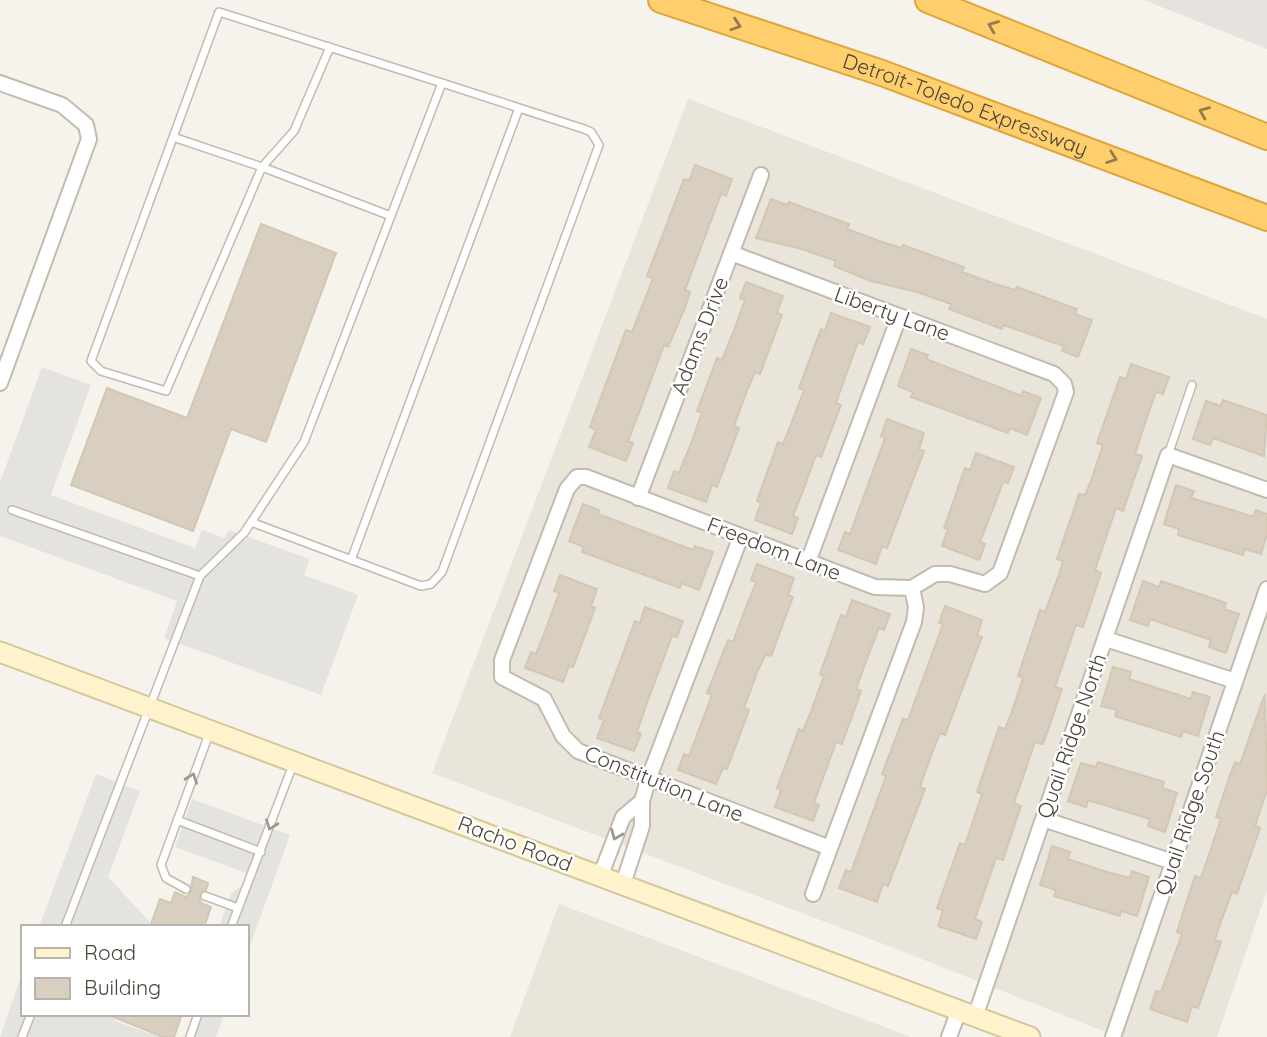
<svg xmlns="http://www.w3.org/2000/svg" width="1267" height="1037" font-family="Quicksand,sans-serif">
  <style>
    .residential { fill: #eae5da }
    .industrial { fill: #e6e2dd }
    .parking { fill: #e5e3e0 }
    .building { fill: #d8cfc1; stroke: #d3c7b4; stroke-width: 2 }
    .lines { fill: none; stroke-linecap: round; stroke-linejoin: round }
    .lane-casing { stroke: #c2bbae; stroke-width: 10 }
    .street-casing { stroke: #c2bbae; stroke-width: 18 }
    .secondary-casing { stroke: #d6c79b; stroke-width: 23 }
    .highway-casing { stroke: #e0a43c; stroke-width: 28 }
    .lane { stroke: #fff; stroke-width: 7 }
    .street { stroke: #fff; stroke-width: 14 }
    .secondary { stroke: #fff3cd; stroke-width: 19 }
    .highway { stroke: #ffcf6e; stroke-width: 24 }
    .oneway { stroke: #937c4e }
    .oneway2 { stroke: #9c9892 }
    .labels { text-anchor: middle; stroke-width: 5; stroke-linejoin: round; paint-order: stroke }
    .street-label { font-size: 21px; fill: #4b4439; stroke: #fff }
  </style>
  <rect width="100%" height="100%" fill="#f6f3ec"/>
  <!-- residential -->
  <path class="residential" d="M688,99L1267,319V891L1217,1037H1118L894,948L432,773Z
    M559,904L911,1037H510Z"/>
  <!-- industrial -->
  <path class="industrial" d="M1144,0H1267V49Z"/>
  <!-- parking -->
  <path class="parking" d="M42,367L91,385L51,495L195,548L202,530L225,538L229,530L310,559L304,575L358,595L321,695L164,638L177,601L0,536V482Z
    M96,774L140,791L108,877L150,922L148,927H39Z
    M192,799L290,835L247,954V927H219L231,893L242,886L246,873L175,847Z
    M23,971V1014H116L115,1021L160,1037H0Z
    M194,1014H224L216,1037H185Z"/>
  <!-- building -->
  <path class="building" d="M695,165L732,179L726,196L721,194L685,290L690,292L684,310L668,347L664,345L640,410L628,441L633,443L626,461L589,447L596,430L590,427L626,330L632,332L653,278L647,276L684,179L689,181Z
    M771,199L787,205L789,202L849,224L847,229L885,243L902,248L903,245L964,267L962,272L998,285L1015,290L1017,287L1077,309L1075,314L1092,320L1078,357L1062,351L1064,346L1003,325L1002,329L949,309L951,304L917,292L871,281L834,266L836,261L802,249L756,238Z
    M261,224L336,253L266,442L231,429L193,531L71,485L107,388L187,418Z
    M746,282L783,296L777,313L782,315L760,374L755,372L748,388L734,426L739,428L717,487L712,485L706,502L668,488L674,471L679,473L690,446L702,413L697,411L717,358L722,360L733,333L745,300L740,298Z
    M831,313L870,327L863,344L858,342L848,369L836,403L841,405L821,457L816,455L806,483L793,516L798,518L792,534L755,520L761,503L757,501L778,442L783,444L790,427L804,390L799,388L821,329L825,331Z
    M911,349L928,355L926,359L1022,396L1023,391L1041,398L1027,435L1010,428L1008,433L911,397L913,392L898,386Z
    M1131,364L1169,377L1163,394L1156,392L1144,426L1135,454L1142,456L1123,511L1116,508L1095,570L1101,573L1083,627L1076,625L1055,687L1062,689L1056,707L1043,744L1035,742L1014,803L1021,806L1003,860L996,858L975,919L982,922L976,939L938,926L943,910L937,908L960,843L965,845L982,794L977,792L999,727L1005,729L1011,714L1023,678L1018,676L1040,610L1045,612L1058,577L1063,561L1057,559L1079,494L1085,495L1091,481L1103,445L1097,443L1120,377L1126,379Z
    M1223,400L1267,415L1264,456L1213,438L1210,445L1193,439L1206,401L1221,406Z
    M887,419L924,433L919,449L924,451L887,548L882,546L876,564L838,550L845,532L850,534L885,438L881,436Z
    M976,453L1014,467L1008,483L1003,482L993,509L980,542L985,544L979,560L942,546L948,529L944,528L965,468L970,470Z
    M1176,485L1194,491L1191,498L1232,510L1253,517L1256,510L1267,514V534L1261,554L1245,549L1243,555L1178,535L1179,529L1164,524Z
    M583,504L599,510L598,514L693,550L695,546L713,552L699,590L681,583L680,588L582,552L584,547L569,541Z
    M757,564L794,578L788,595L793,597L771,656L766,654L758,670L744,708L749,710L727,769L723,768L716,784L678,770L684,754L689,756L712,695L707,693L713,678L728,640L733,642L743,615L756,582L751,580Z
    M560,575L597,589L591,606L595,608L573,667L569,666L563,682L525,668L531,652L536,654L547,626L559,593L554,591Z
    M1143,581L1159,587L1161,581L1226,603L1224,609L1239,614L1226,653L1209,647L1211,640L1185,631L1150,619L1148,626L1130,620Z
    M852,600L890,614L884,630L879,628L868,656L856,689L861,691L842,744L836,742L814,803L819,805L813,821L775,807L781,790L777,788L799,729L803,731L810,714L824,676L820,674L841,615L846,617Z
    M945,606L982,620L977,636L982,637L945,735L940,733L933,750L920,787L925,789L888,886L883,884L877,902L839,888L846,870L851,872L886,776L882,774L903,719L908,720L943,624L939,623Z
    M645,607L683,621L677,637L672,636L648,700L637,732L641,734L634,751L597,738L604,720L599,718L635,621L640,623Z
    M1113,667L1131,672L1129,679L1191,699L1193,692L1210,697L1198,736L1183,731L1181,737L1115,716L1117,710L1101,706Z
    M1265,694L1267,790L1255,826L1260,828L1237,894L1232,892L1219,927L1215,940L1221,942L1198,1008L1192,1006L1187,1022L1150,1009L1156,991L1161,992L1182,934L1177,932L1189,894L1195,876L1201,878L1221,819L1216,817L1228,781L1235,762L1240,764Z
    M1098,762L1164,782L1162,788L1177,793L1165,832L1148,826L1150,819L1088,800L1086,807L1068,801L1081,763L1096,767Z
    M1052,846L1070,852L1068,859L1107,872L1130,878L1132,871L1149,877L1137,916L1121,911L1120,916L1054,896L1056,890L1040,885Z
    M193,877L208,883L206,890L199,895L201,903L211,907L204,927H150L160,899L171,903L175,892L186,897L190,894Z
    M106,1014H182L174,1037H163Z"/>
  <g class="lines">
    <!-- lane casing -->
    <g class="lane-casing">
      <path id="lane" d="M173,137L262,167L391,216
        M1168,455L1192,385
        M12,510L200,576L65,927
        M251,522L421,586L431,584L442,572L599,145L591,132L584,129L442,83
        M351,560L519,108
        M200,576L244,533L304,442L442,83L219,12L91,361L101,371L166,391L262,167L294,131L330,47
        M177,820L261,852
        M186,889L166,878L161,865L209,734
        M205,896L238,908
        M231,927L294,762
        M22,1037L31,1014
        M190,1037L198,1014"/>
    </g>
    <!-- street casing -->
    <g class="street-casing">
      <path id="street" d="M0,83L62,105L86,125L89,139L0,383
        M731,253L1054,374L1064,384L1066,392L1000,573L985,584L950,574H935L912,588L875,587L586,477H577L567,489L502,660V677L544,699L563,736L578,751L830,848
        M638,498L761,175
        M808,562L899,317
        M1106,639L1235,681
        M1043,819L1173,862
        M600,877L623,817L642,801
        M623,884L642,826V801L648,780L741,536
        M813,894L914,622L916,607L912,588
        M975,1017L1168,455L1267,490
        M949,1037L959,1010
        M1113,1037L1267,589"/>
    </g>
    <!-- secondary casing -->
    <g class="secondary-casing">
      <path id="secondary" d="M0,652L1030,1037"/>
    </g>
    <!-- highway casing -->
    <g class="highway-casing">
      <g id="highway">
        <path id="s1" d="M661,0L882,73L1267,218"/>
        <path d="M928,0L1267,137"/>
      </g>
    </g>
    <!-- lane -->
    <use href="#lane" class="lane"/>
    <!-- street -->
    <use href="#street" class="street"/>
    <!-- secondary -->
    <use href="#secondary" class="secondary"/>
    <!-- highway -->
    <use href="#highway" class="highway"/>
  </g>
  <!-- one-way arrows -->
  <defs><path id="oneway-chevron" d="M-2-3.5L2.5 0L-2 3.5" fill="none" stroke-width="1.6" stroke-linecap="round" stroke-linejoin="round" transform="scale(1.75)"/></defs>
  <g class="oneway">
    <use href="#oneway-chevron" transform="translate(736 25) rotate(18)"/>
    <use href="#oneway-chevron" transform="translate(993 26) rotate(-158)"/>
    <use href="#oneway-chevron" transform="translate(1204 112) rotate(-158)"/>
    <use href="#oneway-chevron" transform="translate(1112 158) rotate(20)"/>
  </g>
  <g class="oneway2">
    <use href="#oneway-chevron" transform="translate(192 778) rotate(-70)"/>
    <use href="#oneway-chevron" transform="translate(271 825) rotate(110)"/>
    <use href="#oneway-chevron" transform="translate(616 835) rotate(112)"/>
  </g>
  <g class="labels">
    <!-- street labels -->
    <g class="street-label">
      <text dy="7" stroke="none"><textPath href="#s1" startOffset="322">Detroit-Toledo Expressway</textPath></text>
      <text transform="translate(892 314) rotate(20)" y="7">Liberty Lane</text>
      <text transform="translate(700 336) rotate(-69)" y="7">Adams Drive</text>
      <text transform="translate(774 549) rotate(21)" y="7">Freedom Lane</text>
      <text transform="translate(1072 736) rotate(-71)" y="7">Quail Ridge North</text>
      <text transform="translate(664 784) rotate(22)" y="7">Constitution Lane</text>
      <text transform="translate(1190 813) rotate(-71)" y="7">Quail Ridge South</text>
      <text transform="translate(515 844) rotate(21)" y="7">Racho Road</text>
    </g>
  </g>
  <!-- legend -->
  <rect x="21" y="925" width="228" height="91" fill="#ffffff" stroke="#b7b4b0" stroke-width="2"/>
  <rect x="35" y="948" width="35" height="10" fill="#fff3cd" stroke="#b7b4b0" stroke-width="2"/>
  <text x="84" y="960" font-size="21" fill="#4b4439">Road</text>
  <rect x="35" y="978" width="35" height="21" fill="#d8cfc1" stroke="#b7b4b0" stroke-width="2"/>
  <text x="84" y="995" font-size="21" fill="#4b4439">Building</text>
</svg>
